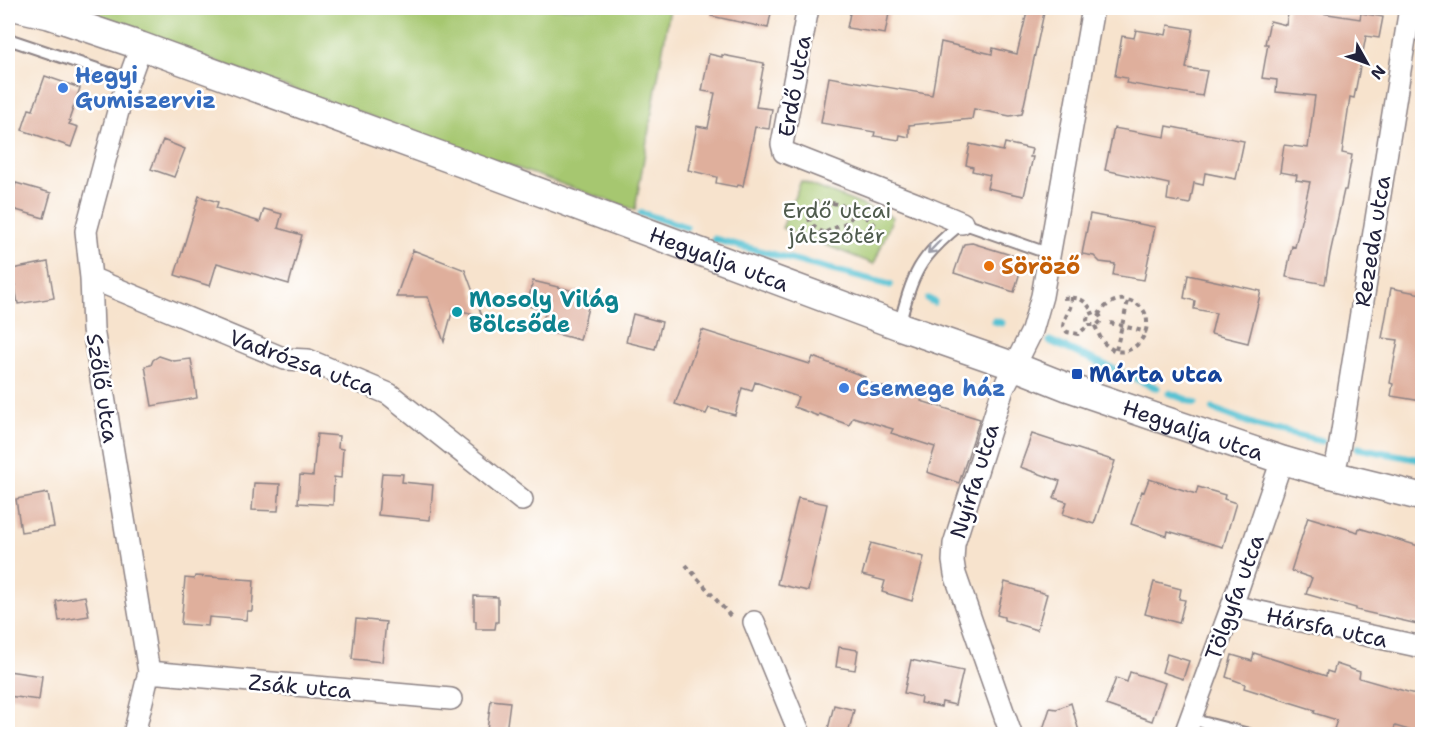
<svg xmlns="http://www.w3.org/2000/svg" width="1430" height="742" font-family="'Shantell Sans',sans-serif">
  <style>
    .green { fill: #a6c770; stroke: #647456; stroke-width: 1.5 }
    .lines { fill: none; stroke-linecap: round; stroke-linejoin: round }
    .stream { stroke: #58c2d3; stroke-width: 7 }
    .building { fill: #dfaf9c }
    .service-casing { stroke: #8c8284; stroke-width: 14 }
    .minor-casing { stroke: #8c8284; stroke-width: 24 }
    .tertiary-casing { stroke: #8c8284; stroke-width: 30 }
    .path { stroke: #8c8284; stroke-width: 4; stroke-dasharray: 4.5 4.5; stroke-linecap: butt }
    .service { stroke: #fff; stroke-width: 10 }
    .minor { stroke: #fff; stroke-width: 21 }
    .tertiary { stroke: #fff; stroke-width: 27 }
    .oneway { stroke: #9c9ca7 }
    .shop-dot { fill: #3f7fe0; stroke: #fff; stroke-width: 2 }
    .food-dot { fill: #e8710a; stroke: #fff; stroke-width: 2 }
    .culture-dot { fill: #0f9aa8; stroke: #fff; stroke-width: 2 }
    .transit-dot { fill: #1a4fb4; stroke: #fff; stroke-width: 2 }
    .labels { text-anchor: middle; stroke-width: 5; stroke-linejoin: round; paint-order: stroke }
    .shop-label { font-size: 22px; font-weight: bold; fill: #366cbe; stroke: #fff; text-anchor: start }
    .street-label { font-size: 22px; fill: #22223b; stroke: #fff }
    .park-label { font-size: 22px; fill: #505c4e; stroke: #fff }
    .food-label { font-size: 22px; font-weight: bold; fill: #c56008; stroke: #fff; text-anchor: start }
    .culture-label { font-size: 22px; font-weight: bold; fill: #0d838f; stroke: #fff; text-anchor: start }
    .transit-label { font-size: 22px; font-weight: bold; fill: #164399; stroke: #fff; text-anchor: start }
  </style>
  <rect width="100%" height="100%" fill="#fff"/>
  <filter id="ink" filterUnits="userSpaceOnUse"><feTurbulence type="fractalNoise" baseFrequency=".0167" numOctaves="2"/><feDisplacementMap in="SourceGraphic" scale="12" xChannelSelector="R" yChannelSelector="G"/><feConvolveMatrix kernelMatrix="1 2 1 2 8 2 1 2 1" color-interpolation-filters="sRGB"/></filter>
  <filter id="wash" filterUnits="userSpaceOnUse"><feTurbulence type="fractalNoise" baseFrequency=".008" numOctaves="4" result="noise"/><feDisplacementMap in="SourceGraphic" scale="24" xChannelSelector="R" yChannelSelector="G"/><feGaussianBlur stdDeviation="1.35" result="paint"/><feColorMatrix in="noise" values="0 0 0 0 0 0 0 0 0 0 0 0 0 0 0 0 0 1.4 0 .05"/><feComposite in="paint" operator="in"/></filter>
  <g filter="url(#wash)">
    <rect width="100%" height="100%" fill="#f7e3cd"/>
    <!-- green -->
    <path class="green" d="M64,8H670L635,210Z
      M801,181L893,217L874,264L782,228Z"/>
    <g class="lines">
      <!-- stream -->
      <path class="stream" d="M641,213L686,227
        M714,239L890,285
        M928,299L934,302
        M994,321L1002,323
        M1050,341L1157,388
        M1169,393L1195,403
        M1213,409L1258,426L1322,441
        M1358,448L1422,460"/>
    </g>
    <g id="blocks">
      <!-- building -->
      <path class="building" d="M712,8H772L768,28L711,16Z
        M851,8H890L885,34L847,28Z
        M1028,8H1045L1022,114L1010,116L974,109L972,119L909,125V137L900,135L899,140L874,136L875,132L821,123L829,77L932,95L941,42L992,54L993,48L1017,54Z
        M1289,8L1360,19L1361,13L1383,17L1379,38L1366,36L1354,98L1350,97L1342,153L1352,155L1346,190H1344L1330,254L1325,284L1286,277L1292,246L1295,247L1310,182L1296,180L1297,175L1280,172L1284,145L1308,148L1315,96L1276,92L1277,80L1262,78L1268,44H1265L1270,21L1286,25Z
        M1168,25L1193,29L1186,68L1207,71L1202,96L1126,83L1127,78L1115,76L1122,36L1134,38L1136,30L1166,35Z
        M709,54L722,57V55L764,63L756,107L772,109L769,129L755,127L743,186L738,185L737,187L716,183L717,177L688,170L697,126L708,128L715,93L702,91Z
        M45,76L80,88L69,120L71,121L69,124L78,127L71,147L22,130L29,109L33,110Z
        M1167,126L1244,141L1236,179L1205,173L1203,185L1194,183L1190,204L1167,200L1169,184L1105,170L1114,128L1165,137Z
        M163,140L185,149L174,177L151,169Z
        M1005,143L1032,149L1030,157H1033L1024,196L987,188L990,175L972,171L973,167L966,165L970,144L1003,151Z
        M16,183L51,193L44,218L9,208Z
        M199,196L218,202L216,208L260,222L264,209L282,214L278,228L302,235L289,284L217,263L210,286L175,275Z
        M1090,214L1155,227L1144,280L1113,275L1115,264L1100,262L1094,256L1082,254Z
        M972,243L1024,259L1014,292L954,273L964,244Z
        M413,250L465,270L482,316L453,309L444,342L428,297H396Z
        M48,262L54,298L18,304L12,269Z
        M1188,275L1261,291L1248,343L1211,334L1216,313L1194,309L1195,301L1184,298Z
        M533,281L591,295L580,340L541,330L546,310L527,306Z
        M1391,288L1422,294V401L1391,396L1393,384L1390,383L1398,340L1382,338Z
        M633,314L662,322L655,349L626,342Z
        M702,330L810,364L813,357L865,377L863,381L903,393L904,390L923,395L921,401L980,419L959,483L927,472L935,447L891,433L893,429L853,417L849,425L819,414L818,416L794,407L798,397L755,382L752,391L742,388L735,415L709,408L706,414L675,404Z
        M159,356L174,361L191,359L197,398L152,406L145,366L151,365L153,360Z
        M317,434L339,436L338,448L343,449L341,478L334,477L333,505L298,503L300,475L313,476Z
        M1032,434L1115,461L1094,524L1063,514L1067,502L1054,498L1060,481L1020,467Z
        M382,473L403,474L402,482L433,485L430,520L378,515Z
        M1149,479L1196,494L1198,487L1225,495L1224,499L1236,503L1223,547L1168,531L1167,536L1131,524L1142,491L1144,492Z
        M254,483L280,484L278,511L252,510Z
        M48,493L54,527L21,532L16,499Z
        M798,498L827,504L808,591L777,584Z
        M1308,517L1358,532L1359,528L1422,547V625L1356,610V608L1306,594L1312,578L1291,571Z
        M871,543L924,557L912,601L882,592L885,581L862,575Z
        M195,576L254,580L252,611H247L246,620L209,617L208,626L181,624L185,578L194,579Z
        M1005,582L1047,594L1037,630L1004,620V617L997,615Z
        M1154,582L1181,589L1179,599L1185,600L1179,623L1145,614Z
        M85,596L89,616L59,621L56,601Z
        M474,596L498,597V622H496L495,629H476V621H474Z
        M356,619L386,622L382,662L352,659Z
        M839,647L858,650L855,670L836,667Z
        M1254,653L1326,676L1327,671L1333,673L1336,664L1360,672L1359,678L1422,696V734L1395,726L1393,733L1384,731L1383,735H1351L1334,729L1337,720L1314,713L1315,710L1244,688L1245,684L1226,677L1232,655L1252,661Z
        M1167,654L1189,661L1183,679L1162,672Z
        M911,660L963,671L955,705L942,702L941,707L920,703L921,697L904,693Z
        M8,671L42,676L39,700L8,696Z
        M1130,672L1165,683L1152,721L1106,705L1116,678L1127,682Z
        M491,700L510,702L506,732L487,730Z
        M1071,703L1080,735H1041L1050,708L1057,709Z
        M834,705L854,710L848,734L828,729Z"/>
    </g>
  </g>
  <g filter="url(#ink)">
    <use href="#blocks" fill-opacity="0" stroke="#8c8284" stroke-width="1.5"/>
    <g class="lines">
      <!-- service casing -->
      <g class="service-casing">
        <path id="service" d="M8,39L118,76L131,73
          M899,326C913,273 918,258 962,223L1050,254
          M1190,719L1249,734"/>
      </g>
      <!-- minor casing -->
      <g class="minor-casing">
        <path id="minor" d="M808,8L782,144L784,152L924,207L962,223
          M91,278L285,359L308,360L389,394L522,500
          M1333,475L1338,456L1410,8
          M1232,606L1422,647
          M754,622L800,734
          M149,672L451,699
          M134,734L149,672L93,329L91,278L86,231L120,104L141,46
          M1011,734L955,574L953,561L954,544L1003,389L1032,331L1042,296L1093,8
          M1185,734L1232,606L1282,460"/>
      </g>
      <!-- tertiary casing -->
      <g class="tertiary-casing">
        <g id="tertiary">
          <path id="s1" d="M19,8L49,15L141,46L486,172L899,326L1014,366L1067,387L1282,460L1333,475L1422,497"/>
        </g>
      </g>
      <!-- path -->
      <path class="path" d="M826,232L848,222L855,211
        M881,232C867,213 841,201 818,202C812,209 805,219 813,226C826,237 848,238 863,236C872,235 878,231 887,233
        M1072,297C1072,309 1065,315 1063,326L1067,332L1078,334L1089,325H1097L1102,320L1099,314L1095,312L1088,315L1087,320L1089,325
        M1063,298C1078,297 1085,298 1092,312
        M1110,323L1147,332
        M1095,326C1098,332 1100,338 1104,343C1133,374 1171,311 1127,300C1115,298 1105,305 1099,314
        M1116,350L1128,301
        M686,565L733,619"/>
      <!-- service -->
      <use href="#service" class="service"/>
      <!-- minor -->
      <use href="#minor" class="minor"/>
      <!-- tertiary -->
      <use href="#tertiary" class="tertiary"/>
    </g>
    <!-- one-way arrows -->
    <defs><path id="oneway-shaft" d="M-6 0H5M1.5-3L5.5 0L1.5 3" fill="none" stroke-width="1.6" stroke-linecap="round" stroke-linejoin="round" transform="scale(1.5)"/></defs>
    <use class="oneway" href="#oneway-shaft" transform="translate(934 247) rotate(134)"/>
  </g>
  <!-- markers -->
  <g class="shop-dot">
    <circle cx="63" cy="88" r="6"/>
    <circle cx="844" cy="388" r="6"/>
  </g>
  <circle class="food-dot" cx="989" cy="266" r="6"/>
  <circle class="culture-dot" cx="457" cy="312" r="6"/>
  <rect class="transit-dot" x="1071" y="368" width="12" height="12" rx="3"/>
  <g class="labels">
    <!-- shop labels -->
    <g class="shop-label">
      <text x="75" y="83">Hegyi<tspan x="75" dy="25">Gumiszerviz</tspan></text>
      <text x="856" y="396">Csemege ház</text>
    </g>
    <!-- street labels -->
    <g class="street-label">
      <text transform="translate(794 86) rotate(-80)" y="8">Erdő utca</text>
      <text transform="translate(1372 241) rotate(-81)" y="8">Rezeda utca</text>
      <text dy="8" stroke="none"><textPath href="#s1" startOffset="744">Hegyalja utca</textPath></text>
      <text transform="translate(302 362) rotate(20)" y="8">Vadrózsa utca</text>
      <text transform="translate(103 388) rotate(81)" y="8">Szőlő utca</text>
      <text dy="8" stroke="none"><textPath href="#s1" startOffset="1248">Hegyalja utca</textPath></text>
      <text transform="translate(974 481) rotate(-73)" y="8">Nyírfa utca</text>
      <text transform="translate(1234 597) rotate(-70)" y="8">Tölgyfa utca</text>
      <text transform="translate(1327 627) rotate(12)" y="8">Hársfa utca</text>
      <text transform="translate(300 686) rotate(5)" y="8">Zsák utca</text>
    </g>
    <!-- park labels -->
    <g class="park-label">
      <text x="837" y="218">Erdő utcai<tspan x="837" dy="25">játszótér</tspan></text>
    </g>
    <!-- food labels -->
    <g class="food-label">
      <text x="1001" y="274">Söröző</text>
    </g>
    <!-- culture labels -->
    <g class="culture-label">
      <text x="469" y="307">Mosoly Világ<tspan x="469" dy="25">Bölcsőde</tspan></text>
    </g>
    <!-- transit labels -->
    <g class="transit-label">
      <text x="1089" y="382">Márta utca</text>
    </g>
  </g>
  <!-- margin -->
  <rect width="1430" height="742" fill="none" stroke="#fff" stroke-width="30"/>
  <!-- north arrow -->
  <g transform="translate(1367 63) rotate(130)" stroke="#ffffff" stroke-width="4.5" paint-order="stroke">
  <path d="M0-4.5L10 22L0 15L-10 22Z" fill="#22223b"/>
  <text y="-9" font-size="16" font-weight="bold" text-anchor="middle" fill="#22223b">N</text>
  </g>
</svg>
